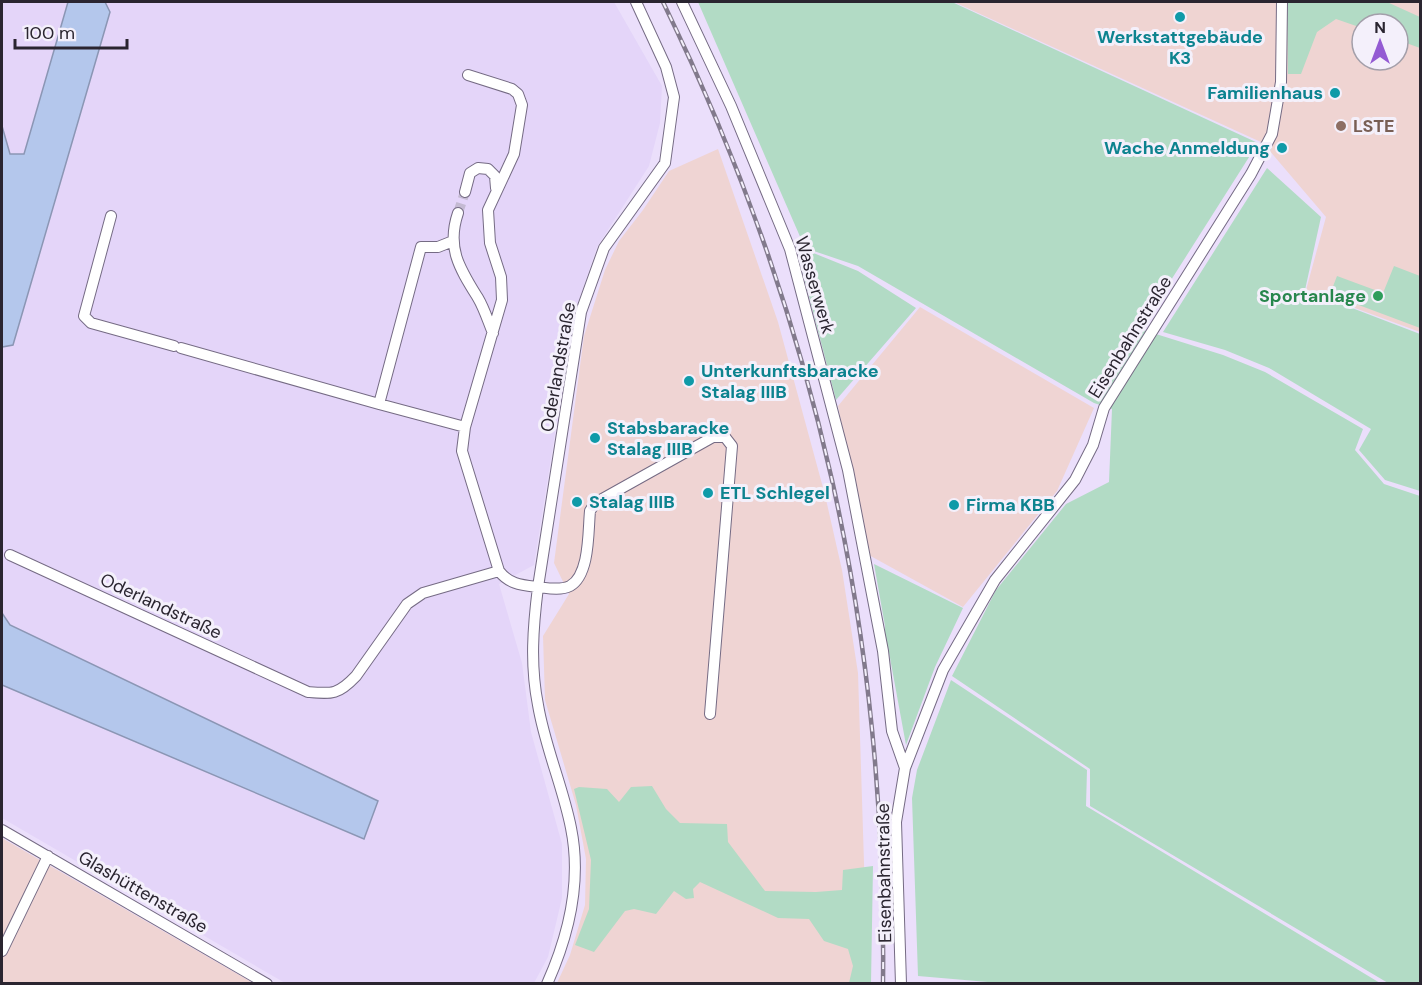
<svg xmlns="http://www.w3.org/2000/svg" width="1422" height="985" font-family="'DM Sans',sans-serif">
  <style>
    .commercial { fill: #efd4d3 }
    .built { fill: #e4d5f9 }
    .education { fill: #efd4d2; fill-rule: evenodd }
    .green { fill: #b2dbc5 }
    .water { fill: #b4c7ec; stroke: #8b96b4; stroke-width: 1.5 }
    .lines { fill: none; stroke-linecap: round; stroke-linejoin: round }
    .minor-tunnel { stroke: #c4bad2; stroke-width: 10; stroke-dasharray: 10 5; stroke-linecap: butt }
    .minor-casing { stroke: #756b84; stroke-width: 12 }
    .minor { stroke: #fff; stroke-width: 10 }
    .rail-casing { stroke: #827a8c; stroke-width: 4.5 }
    .rail { stroke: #f4f0fb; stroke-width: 2; stroke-dasharray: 7; stroke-linecap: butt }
    .culture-dot { fill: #0f9aa8; stroke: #f4f0fb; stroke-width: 2 }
    .education-dot { fill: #8d6e63; stroke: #f4f0fb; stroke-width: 2 }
    .leisure-dot { fill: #2e9e5b; stroke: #f4f0fb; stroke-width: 2 }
    .labels { text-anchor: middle; stroke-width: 6; stroke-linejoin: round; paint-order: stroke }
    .culture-label { font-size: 18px; font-weight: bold; fill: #0d838f; stroke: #f4f0fb; text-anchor: start }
    .education-label { font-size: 18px; font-weight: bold; fill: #785e54; stroke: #f4f0fb; text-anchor: start }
    .street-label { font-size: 18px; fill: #2a2530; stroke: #f4f0fb }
    .leisure-label { font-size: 18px; font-weight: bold; fill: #27864d; stroke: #f4f0fb; text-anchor: end }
  </style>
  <rect width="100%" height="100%" fill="#ebdffb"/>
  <!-- commercial -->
  <path class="commercial" d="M718,149L778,322L825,495L842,570L858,673L866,926L865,983H557L570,955L585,905L586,859L576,805L545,700L543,636L569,594L554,563L584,336L605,270L619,241L643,210L669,171Z
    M920,307L1094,408L1057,491L963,607L867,554L838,406Z
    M2,838L253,983H2Z"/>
  <!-- built -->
  <path class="built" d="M2,2H614L662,86L660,123L649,166L597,247L574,314L534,565L499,584L522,663L531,732L562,844V898L548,957L534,983L409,984L406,982L404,984L285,983L2,818Z"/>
  <!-- education -->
  <path class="education" d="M954,2H1420V332L1306,290L1326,217L1263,143ZM1362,24H1398V60H1362Z"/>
  <!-- green -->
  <path class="green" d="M698,2H952L1258,143L1140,329L1223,355L1265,372L1363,429L1355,450L1384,484L1420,496V983H1388L1090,806V769L952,676L996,590L1066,504L1109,482L1112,409L1094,403L858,266L805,248Z
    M1287,2H1387L1420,17V48L1398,40V24H1362V28L1336,19L1317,32L1301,74H1288Z
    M1267,168L1321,217L1305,290L1420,334V491L1385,480L1359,450L1371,429L1269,368L1225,350L1163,332Z
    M796,246L858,271L916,308L836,400Z
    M1394,266L1420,276V328L1356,304L1358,299L1332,289L1337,276L1383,293Z
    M874,564L963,608L935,667L906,745L888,647L885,644V626Z
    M951,680L1087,770L1086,806L1380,983L1011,984L918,976L912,798L917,770Z
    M652,786L666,809L680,823L727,824L728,842L765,891L816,892L842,890L843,870L873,866L871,983H849L853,966L848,949L824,941L809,919L778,918L700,882L693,889L694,898L686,899L674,891L656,914L634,909L625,911L594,952L575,945L589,909L591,860L574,789L579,787L607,789L619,802L631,787Z"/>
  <!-- water -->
  <path class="water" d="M68,2H105L110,12L13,345L2,347V126L10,154H24Z
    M2,613L10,625L378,801L364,839L2,685Z"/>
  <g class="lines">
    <!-- minor-tunnel -->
    <path class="minor-tunnel" d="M458,213L465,192"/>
    <!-- minor casing -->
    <g class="minor-casing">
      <path id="minor" d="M682,2L731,106L790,249L848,470L883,651L892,731L905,768
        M468,75L512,89L518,94L522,105L514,154L488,210L490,243L501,277L502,300L465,427L462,451L499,571C509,584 521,585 537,587C547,588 560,591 570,586C590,575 588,531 590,511L595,503L713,437H725L732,446L710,714
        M465,192L470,173L478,168L488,169L495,176L496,188
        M458,213C446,248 460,269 478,298C484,308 488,321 493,333
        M111,216L84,316L91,323L174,346
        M453,241L438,247H421L379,404L465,427
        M181,348L379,404
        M10,555L308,692C332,694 338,695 356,676L407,604L423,593L499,571
        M2,830L267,984
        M2,951L48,856
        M547,984C569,935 582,882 571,828C563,787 545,747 538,705C530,665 533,627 538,587L581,312L604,248L665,163L674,97L666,67L636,2
        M901,984L896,822L905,768L943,670L995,580L1075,480L1093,445L1104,408L1251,174L1272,134L1281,82L1282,2"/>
    </g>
    <!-- minor -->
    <use href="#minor" class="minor"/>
    <!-- rail casing -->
    <g class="rail-casing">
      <path id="rail" d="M663,2C816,316 887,634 883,984"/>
    </g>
    <!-- rail -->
    <use href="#rail" class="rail"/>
  </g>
  <!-- markers -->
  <g class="culture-dot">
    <circle cx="1180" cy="17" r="6"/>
    <circle cx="1335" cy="93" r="6"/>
    <circle cx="1282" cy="148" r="6"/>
    <circle cx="689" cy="381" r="6"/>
    <circle cx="595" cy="438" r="6"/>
    <circle cx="708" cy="493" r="6"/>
    <circle cx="577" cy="502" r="6"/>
    <circle cx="954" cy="505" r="6"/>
  </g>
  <circle class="education-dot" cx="1341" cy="126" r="6"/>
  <circle class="leisure-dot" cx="1378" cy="296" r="6"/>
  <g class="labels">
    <!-- culture labels -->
    <g class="culture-label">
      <text x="1180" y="43" text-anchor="middle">Werkstattgebäude<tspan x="1180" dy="21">K3</tspan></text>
      <text x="1323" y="99" text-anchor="end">Familienhaus</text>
      <text x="1270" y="154" text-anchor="end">Wache Anmeldung</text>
      <text x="701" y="377">Unterkunftsbaracke<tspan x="701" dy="21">Stalag IIIB</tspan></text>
      <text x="607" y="434">Stabsbaracke<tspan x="607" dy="21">Stalag IIIB</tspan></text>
      <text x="720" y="499">ETL Schlegel</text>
      <text x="589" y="508">Stalag IIIB</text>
      <text x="966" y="511">Firma KBB</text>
    </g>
    <!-- education labels -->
    <g class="education-label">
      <text x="1353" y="132">LSTE</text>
    </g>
    <!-- street labels -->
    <g class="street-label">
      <text transform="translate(815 285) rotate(74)" y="6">Wasserwerk</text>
      <text transform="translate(1130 337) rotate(-58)" y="6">Eisenbahnstraße</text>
      <text transform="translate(558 367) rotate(-80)" y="6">Oderlandstraße</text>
      <text transform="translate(161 606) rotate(25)" y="6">Oderlandstraße</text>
      <text transform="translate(884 873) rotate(-91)" y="6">Eisenbahnstraße</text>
      <text transform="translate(143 892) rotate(30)" y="6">Glashüttenstraße</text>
    </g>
    <!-- leisure labels -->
    <g class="leisure-label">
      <text x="1366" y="302">Sportanlage</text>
    </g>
  </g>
  <!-- border -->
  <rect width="1422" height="985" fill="none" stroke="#2a2530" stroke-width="6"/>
  <!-- north arrow -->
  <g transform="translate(1380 42)"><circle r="28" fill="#f4f0fb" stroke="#a39faa" stroke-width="1.5"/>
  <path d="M0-4.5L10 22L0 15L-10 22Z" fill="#945bd3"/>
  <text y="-9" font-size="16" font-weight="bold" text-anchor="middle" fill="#2a2530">N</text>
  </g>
  <!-- scale -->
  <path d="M15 39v9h112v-9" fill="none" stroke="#2a2530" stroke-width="3"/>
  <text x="24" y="39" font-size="18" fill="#2a2530" stroke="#f4f0fb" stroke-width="4.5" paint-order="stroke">100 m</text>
</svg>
